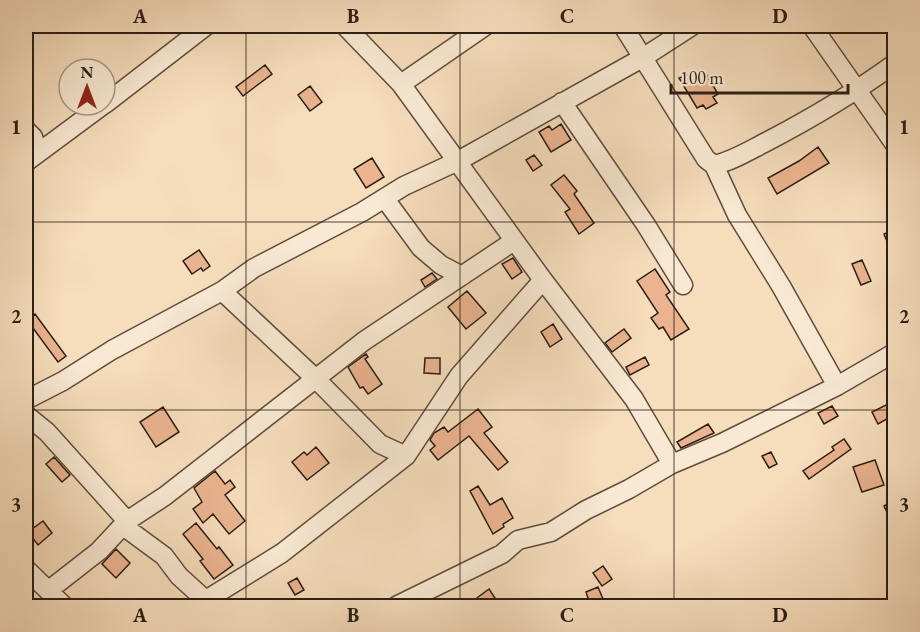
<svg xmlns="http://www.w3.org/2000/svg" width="920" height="632" font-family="'EB Garamond',serif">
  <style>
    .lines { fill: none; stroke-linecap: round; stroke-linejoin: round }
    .stream { stroke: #6f7c71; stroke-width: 4 }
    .building { fill: #ebb490; stroke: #2b1d15; stroke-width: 1.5 }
    .minor-casing { stroke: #5e4d3f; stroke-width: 21 }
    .minor { stroke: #f9e9d3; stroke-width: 18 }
    .grid { fill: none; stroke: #2b1d15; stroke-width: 1.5; stroke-opacity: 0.55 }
    .neatline { fill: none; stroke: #2b1d15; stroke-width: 2 }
    .grid-label { font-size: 20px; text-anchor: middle; font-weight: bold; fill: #2b1d15 }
  </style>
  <rect width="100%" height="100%" fill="#f6ddbc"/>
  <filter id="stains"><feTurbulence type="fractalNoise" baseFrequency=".00333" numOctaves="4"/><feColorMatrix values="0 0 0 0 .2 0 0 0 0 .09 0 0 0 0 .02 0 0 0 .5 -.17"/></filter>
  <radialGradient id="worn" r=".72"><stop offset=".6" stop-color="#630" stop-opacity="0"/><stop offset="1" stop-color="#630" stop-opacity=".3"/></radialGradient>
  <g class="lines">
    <!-- stream -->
    <path class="stream" d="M894,575L889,586L894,593"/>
  </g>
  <!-- building -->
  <path class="building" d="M265,65L272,74L243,96L236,87Z
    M696,71L700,79L707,75L718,94L713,97L717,103L706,109L703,105L697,108L679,78Z
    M310,86L322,102L310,111L298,95Z
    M561,124L571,140L551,152L539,132L549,126L552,130Z
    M818,147L829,163L777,194L768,178L799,161Z
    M534,155L542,165L533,171L526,160Z
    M372,158L384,177L366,188L354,169Z
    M564,175L577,191L574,194L594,223L579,234L565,212L570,209L551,185Z
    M894,229V258L884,234Z
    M199,250L210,266L203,271L201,268L192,274L183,261Z
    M513,258L522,272L512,279L502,264Z
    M862,260L871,281L861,285L852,264Z
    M655,269L670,292L666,295L689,329L671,340L663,327L659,329L651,318L658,313L637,281Z
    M432,273L437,279L425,287L421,280Z
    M467,291L486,313L466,329L448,307Z
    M35,314L66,356L58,362L27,320Z
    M553,324L562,339L550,347L541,332Z
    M624,329L631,338L612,352L605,343Z
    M366,354L368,357L365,359L382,384L368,394L363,387L360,388L348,367Z
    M645,357L649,365L630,375L626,367Z
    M425,358H440V374L424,373Z
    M890,403L894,415L878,424L872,412Z
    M832,406L838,416L824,424L818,413Z
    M163,407L179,432L156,447L140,422Z
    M478,409L492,427L484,433L508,462L498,470L469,436L438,460L430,450L435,446L430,440L434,433L444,427L448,432Z
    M708,424L714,433L681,448L677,442Z
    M844,439L851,449L809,479L803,471L834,450L832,447Z
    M316,447L329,463L307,480L292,462L304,452L307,455Z
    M771,452L777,464L769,468L762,456Z
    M54,457L70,475L62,482L46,464Z
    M875,460L884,485L862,492L853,467Z
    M215,471L225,484L230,480L235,487L225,495L245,521L229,534L213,514L203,523L193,509L202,502L194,488Z
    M478,486L490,505L502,498L513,518L503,524L504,527L493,534L470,491Z
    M894,500V527L884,506Z
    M43,521L52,533L38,545L28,532Z
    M196,523L217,549L219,547L233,565L214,579L200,561L203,559L183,534Z
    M116,549L130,563L116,578L102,564Z
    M603,566L612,579L602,586L593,573Z
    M297,578L304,590L295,595L288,583Z
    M598,587L603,599L590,604L586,592Z
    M489,589L495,598L482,606L477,598Z"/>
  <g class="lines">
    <!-- minor casing -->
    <g class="minor-casing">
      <path id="minor" d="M345,26L401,84L543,280L634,399L672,464
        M623,26L706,159L714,165C733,161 750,150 768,141C812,118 854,93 894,64
        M812,26L894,143
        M401,84L485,26
        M562,102L646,225L683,285
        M105,104L206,26
        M26,130L33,137L38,153
        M26,162L103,105
        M714,165L737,215L781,286L837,386
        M385,199L421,248L441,265L462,276
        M222,291L317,380L380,444L406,456
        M26,400L63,381L112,350L222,291L254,268L362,212L404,186L458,161L644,57L692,26
        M26,415L47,432L127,521L130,531L164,556L179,576L212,606
        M26,569L64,606
        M49,590L99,551L127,521L165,496L364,341L514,241
        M206,600L282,553L406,456L459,376L543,280
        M396,606L502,554L518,540L551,532L586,510L629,489L672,464L722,443L837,386L894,353"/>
    </g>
    <!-- minor -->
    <use href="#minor" class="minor"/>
  </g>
  <!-- grid -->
  <path class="grid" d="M246,26V606M460,26V606M674,26V606M26,222H894M26,410H894"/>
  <!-- margin -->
  <rect width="920" height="632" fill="none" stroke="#f6ddbc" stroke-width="66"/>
  <!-- north arrow -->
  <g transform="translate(87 87)"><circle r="28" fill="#f9e9d3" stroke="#a79787" stroke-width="1.5"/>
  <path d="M0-4.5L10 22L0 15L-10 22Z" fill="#8f2418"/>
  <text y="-9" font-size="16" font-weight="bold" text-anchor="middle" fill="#2b1d15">N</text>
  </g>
  <!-- scale -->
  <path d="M671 84v9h177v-9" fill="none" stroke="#2b1d15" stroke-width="3"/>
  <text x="680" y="84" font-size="18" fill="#2b1d15" stroke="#f9e9d3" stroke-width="4.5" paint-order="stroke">100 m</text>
  <rect x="33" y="33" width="854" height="566" class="neatline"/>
  <g class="grid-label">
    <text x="140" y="23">A</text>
    <text x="353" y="23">B</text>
    <text x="567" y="23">C</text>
    <text x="780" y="23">D</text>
    <text x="16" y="134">1</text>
    <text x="904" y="134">1</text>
    <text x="16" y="323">2</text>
    <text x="904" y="323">2</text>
    <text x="16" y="511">3</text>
    <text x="904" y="511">3</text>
    <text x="140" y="622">A</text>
    <text x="353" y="622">B</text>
    <text x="567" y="622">C</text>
    <text x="780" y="622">D</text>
  </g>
  <rect width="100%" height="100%" filter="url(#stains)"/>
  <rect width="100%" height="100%" fill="url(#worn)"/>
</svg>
